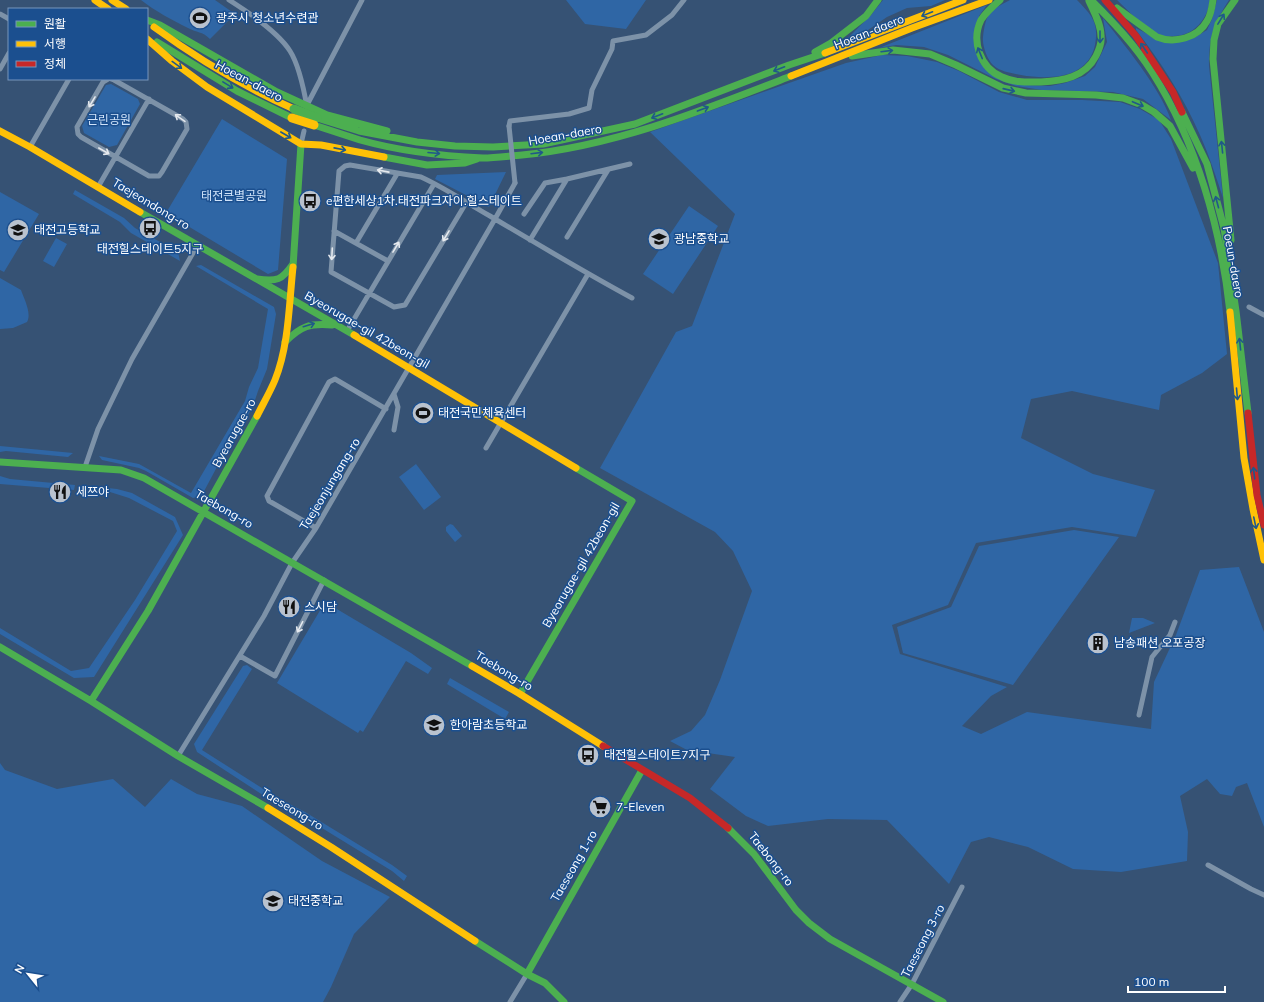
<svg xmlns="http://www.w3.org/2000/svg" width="1264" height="1002" font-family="Mulish,'Noto Sans KR',sans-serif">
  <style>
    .green { fill: #2f66a5 }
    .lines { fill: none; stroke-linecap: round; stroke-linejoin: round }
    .street { stroke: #7d92a8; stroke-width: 5 }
    .fast { stroke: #4caf50; stroke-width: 7 }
    .slow { stroke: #ffc107; stroke-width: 7 }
    .jam { stroke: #c62828; stroke-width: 7 }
    .street-bridge { stroke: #7d92a8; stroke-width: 5 }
    .fast-bridge { stroke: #4caf50; stroke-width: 9 }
    .slow-bridge { stroke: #ffc107; stroke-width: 9 }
    .oneway { stroke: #205989 }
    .oneway2 { stroke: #e5e9ee }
    .labels { text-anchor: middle; stroke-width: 3; stroke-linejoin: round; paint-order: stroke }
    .poi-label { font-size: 12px; fill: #fff; stroke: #1b4f8f; text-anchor: start }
    .street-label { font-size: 12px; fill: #fff; stroke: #1b4f8f }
    .park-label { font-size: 12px; fill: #cfe3fa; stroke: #1b4f8f }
  </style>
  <rect width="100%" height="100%" fill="#365274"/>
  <!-- green -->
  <path class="green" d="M141,0H215L235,14L210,39C202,31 197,33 188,28C172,20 155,11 141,0Z
    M566,0H646L626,29L585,24Z
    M883,0H945L931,6L907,8L887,17L868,30L847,39L871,15Z
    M1010,0H1077C1092,16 1099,22 1095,45C1088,79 1049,80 1021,75C1011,73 1001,72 993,65C987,59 982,45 983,37C986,13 989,11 1010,0Z
    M1117,0H1210C1208,19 1193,37 1172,36C1168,36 1163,37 1160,35C1143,28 1130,12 1117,0Z
    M1217,0H1229C1213,25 1209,37 1209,66L1223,198C1216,177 1209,155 1200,135C1184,98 1161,62 1136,30V28L1159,40L1194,38L1207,30L1212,19Z
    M987,5L979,16L980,63L1024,85L1050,86L1065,83L1085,76L1095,67L1107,42L1103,18C1125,46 1159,86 1171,120L1143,99L1113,92L1042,90L1016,86L996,79L948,55L924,47L896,45L879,48Z
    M882,55L907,56L937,62L959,71L999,92L1027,100H1082L1120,102L1140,109L1159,120L1171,139L1218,263L1227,354L1202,373L1161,395L1159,410L1072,391L1031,399L1021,438L1093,474L1155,490L1136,537L1072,527L976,543L948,605L892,625L900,654L1007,687L991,696L962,726L981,734L1027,712L1151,729L1154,682L1176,635L1200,570L1239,567L1264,632V827L1247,783L1236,787L1232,796L1220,794L1207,779L1180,796L1188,832L1187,861L1121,872L1073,869L1028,847L989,837L971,842L949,884L887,820L828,819L768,826L746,816L710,789L735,757L687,750L670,741L691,731L705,715L720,680L752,591L733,551L715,532L600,468L676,332L692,326L735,214L650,132L846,63Z
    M111,84L138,99L140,104L117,145L109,147L84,133L82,126L106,85Z
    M222,119L287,159L278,270L268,274L166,213Z
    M506,172L489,207L435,179L437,175Z
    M75,190L124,218L135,228L178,252L180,261L131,233L120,222L73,194Z
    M0,192L39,214L4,272L0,270Z
    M689,206L718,226L673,294L643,274Z
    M56,238L67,244L54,267L43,261Z
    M201,265L274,307L276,314L267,369L258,391L253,406L228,452L218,465L202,495L193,498L146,471L139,468L102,460L99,456L139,464L191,493L245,401L249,387L258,368L268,309L196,266Z
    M0,278L21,290C24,299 32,313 27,322L13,328L0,329Z
    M0,446L73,453L68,457L6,451L0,452Z
    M416,464L441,497L424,510L399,477Z
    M0,476L10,479L75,485L74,490L0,484Z
    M98,487L117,489L132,493L175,517L183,535L94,677L74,678L0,634V628L71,671L89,668L135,600L177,531L173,521L129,498L110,492L98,491Z
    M450,524L453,525L462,536L455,542L446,531V527Z
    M1074,530L1119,537L1013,685L903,653L897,627L951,607L979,546Z
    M325,602L411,653L432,668L428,674L406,661L363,732L360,730L358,733L277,683Z
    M1132,618H1143L1155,623L1129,633Z
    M247,665L252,669L202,750L276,797L305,812L392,865L407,876L404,881L392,871L304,817L272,801L197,752L194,744L243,666Z
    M450,678L509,712L505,719L447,684Z
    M0,763L5,770L57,789L113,779L145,807L171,779L197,794L242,806L322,861L390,897L354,934L331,987L323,1002H0Z"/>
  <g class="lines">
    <!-- street -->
    <path class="street" d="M229,0C248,12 278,32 290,51C299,65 304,90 307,107
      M0,14L9,19
      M0,69L9,53
      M108,79L103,82L77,127L78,134L81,137L149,176H159L162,172L187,129L186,122L183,119L114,80L111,79
      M307,105L362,0
      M509,126L510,121L569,114L589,108L592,90L612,49L613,41L646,35L672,15L684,0
      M301,144L304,131
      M30,147L69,79
      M98,187L149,99
      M466,203L405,305L394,307L331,272L339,171L345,166L350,165L421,177C445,188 467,203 490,216C537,244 584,272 632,298
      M524,214L545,183L567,179
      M334,231L388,261
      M567,237L608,170
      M530,240L567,179L630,164
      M356,243L397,174
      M1249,307L1264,315
      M347,331L434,184
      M394,430L398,407L394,394
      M486,448L588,274
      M85,467L98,429L132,359L197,246
      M316,528L269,501L267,496L329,382L335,379L386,409
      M240,656L275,676L324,580
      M1139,715L1152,657L1170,635L1175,622
      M178,756L264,616L292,563L316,528L495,219L515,183
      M1208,865L1251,889L1264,895
      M510,1002L527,974
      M900,1002L912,984L962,887"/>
    <!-- fast -->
    <path class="fast" d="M1000,0C993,6 986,12 981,20C971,41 980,68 1002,77C1014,83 1028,82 1041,82C1063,81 1085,77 1096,56C1099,50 1102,43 1101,36C1101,24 1094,12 1089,1
      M1091,0C1113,22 1135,45 1152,72C1197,143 1221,229 1230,312
      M1117,8L1157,37C1174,44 1198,38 1207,21C1211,15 1212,7 1213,0
      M147,20L160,25L277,92L327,115L387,131
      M157,42L237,91L292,118
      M815,52L831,43L866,16L878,0
      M852,56L893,50L930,54L956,65L1003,88L1026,93L1096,95L1123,98L1142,105L1154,112L1170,126L1193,168
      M1182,112L1207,164L1224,228L1236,311L1248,413
      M317,118L359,131L417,142L455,146L493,147L543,144L635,124L789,65L825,53
      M314,125C329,130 345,135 360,140C399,151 442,156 483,158C495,158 509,156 522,155C615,146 704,110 791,76
      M384,157L427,165L465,163L477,159
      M140,212L354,335
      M1231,240L1213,59L1214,40L1218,24L1235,0
      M293,267L301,144
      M257,279C277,282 282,280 293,264
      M285,342C301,326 310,323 332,325
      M0,462L121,470L144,478L472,666
      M0,647L91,701L178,756L268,808
      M520,694L632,501L576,468
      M91,701L148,611L257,416
      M728,828L754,854L796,910L809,923L830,939L943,1002
      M475,941L527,974L545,983L564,1002
      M527,974L642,770"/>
    <!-- slow -->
    <path class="slow" d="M95,0L108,9
      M112,0L126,9
      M154,27C198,59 244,87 294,109
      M147,39L172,61L207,87L301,144L321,145L384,157
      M825,53L963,0
      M791,76L912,28L989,0
      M0,131L30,147L140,212
      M1230,312L1244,458L1253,509L1264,560
      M354,335L576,468
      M257,416C263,404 270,392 275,380C289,345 289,304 293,267
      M472,666L520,694L603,746
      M268,808L331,847L475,941"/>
    <!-- jam -->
    <path class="jam" d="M1105,0L1136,36L1173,92L1182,112
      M1248,413L1257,495L1264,525
      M603,746L690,798L728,828"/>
    <!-- street-bridge -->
    <path class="street-bridge" d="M509,126L515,183"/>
    <!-- fast-bridge -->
    <path class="fast-bridge" d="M294,109L317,118"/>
    <!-- slow-bridge -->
    <path class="slow-bridge" d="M292,118L314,125"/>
  </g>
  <!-- one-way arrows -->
  <defs><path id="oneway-shaft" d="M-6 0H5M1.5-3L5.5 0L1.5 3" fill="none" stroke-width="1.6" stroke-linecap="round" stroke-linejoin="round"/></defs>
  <g class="oneway">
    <use href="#oneway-shaft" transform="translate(927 14) rotate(158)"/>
    <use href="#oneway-shaft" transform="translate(1221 19) rotate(-58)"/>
    <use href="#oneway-shaft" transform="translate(1100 37) rotate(90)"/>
    <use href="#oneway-shaft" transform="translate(1144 48) rotate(-124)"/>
    <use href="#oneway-shaft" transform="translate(887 51) rotate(-7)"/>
    <use href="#oneway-shaft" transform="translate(980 53) rotate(-112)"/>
    <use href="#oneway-shaft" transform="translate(177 65) rotate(36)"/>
    <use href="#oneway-shaft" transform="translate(779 69) rotate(159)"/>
    <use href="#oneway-shaft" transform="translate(228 85) rotate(31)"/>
    <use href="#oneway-shaft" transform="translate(1009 90) rotate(13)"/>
    <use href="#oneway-shaft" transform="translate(1138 104) rotate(23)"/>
    <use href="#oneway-shaft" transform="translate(703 109) rotate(-20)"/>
    <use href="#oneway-shaft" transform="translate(657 116) rotate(159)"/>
    <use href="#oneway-shaft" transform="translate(286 135) rotate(30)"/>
    <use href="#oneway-shaft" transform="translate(1222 147) rotate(-96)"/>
    <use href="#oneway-shaft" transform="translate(340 149) rotate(11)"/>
    <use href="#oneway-shaft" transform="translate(434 153) rotate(5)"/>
    <use href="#oneway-shaft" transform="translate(537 153) rotate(-7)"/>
    <use href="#oneway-shaft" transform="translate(1217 202) rotate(-105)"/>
    <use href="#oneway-shaft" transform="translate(309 325) rotate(-17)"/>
    <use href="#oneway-shaft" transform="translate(1240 344) rotate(-96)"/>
    <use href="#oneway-shaft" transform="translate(1237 394) rotate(85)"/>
    <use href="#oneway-shaft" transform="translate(1254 473) rotate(-97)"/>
    <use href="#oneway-shaft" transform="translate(1255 523) rotate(78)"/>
  </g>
  <g class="oneway2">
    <use href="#oneway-shaft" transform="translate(92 102) rotate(121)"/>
    <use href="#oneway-shaft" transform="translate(180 118) rotate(-145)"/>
    <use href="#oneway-shaft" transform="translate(104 151) rotate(30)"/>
    <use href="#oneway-shaft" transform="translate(383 171) rotate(-169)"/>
    <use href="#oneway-shaft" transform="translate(446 236) rotate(121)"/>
    <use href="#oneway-shaft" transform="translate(396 247) rotate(-59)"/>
    <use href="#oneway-shaft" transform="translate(332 254) rotate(93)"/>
    <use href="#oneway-shaft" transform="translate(300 627) rotate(117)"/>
  </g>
  <!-- icons -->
  <defs>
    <g id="stadium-disc" transform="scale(1.15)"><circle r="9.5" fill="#b9c2ce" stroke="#1b4f8f"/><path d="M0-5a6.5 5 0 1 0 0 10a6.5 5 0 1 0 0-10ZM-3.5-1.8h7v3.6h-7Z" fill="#111"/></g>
    <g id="bus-disc" transform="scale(1.15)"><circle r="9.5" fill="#b9c2ce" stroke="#1b4f8f"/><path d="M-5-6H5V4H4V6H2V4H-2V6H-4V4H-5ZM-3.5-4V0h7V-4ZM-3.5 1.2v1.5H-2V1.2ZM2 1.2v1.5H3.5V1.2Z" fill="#111"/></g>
    <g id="school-disc" transform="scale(1.15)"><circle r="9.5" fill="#b9c2ce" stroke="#1b4f8f"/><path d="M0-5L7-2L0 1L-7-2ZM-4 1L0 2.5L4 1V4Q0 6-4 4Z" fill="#111"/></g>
    <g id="restaurant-disc" transform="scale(1.15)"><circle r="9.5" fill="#b9c2ce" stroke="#1b4f8f"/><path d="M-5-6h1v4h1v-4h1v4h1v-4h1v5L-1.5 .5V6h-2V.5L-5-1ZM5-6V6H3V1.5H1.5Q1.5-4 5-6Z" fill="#111"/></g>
    <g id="building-disc" transform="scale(1.15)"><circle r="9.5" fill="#b9c2ce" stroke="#1b4f8f"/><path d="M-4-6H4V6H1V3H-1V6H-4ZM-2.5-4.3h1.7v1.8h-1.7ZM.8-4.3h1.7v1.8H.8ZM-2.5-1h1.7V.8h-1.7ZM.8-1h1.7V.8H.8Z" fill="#111"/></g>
    <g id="supermarket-disc" transform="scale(1.15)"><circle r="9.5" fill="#b9c2ce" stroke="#1b4f8f"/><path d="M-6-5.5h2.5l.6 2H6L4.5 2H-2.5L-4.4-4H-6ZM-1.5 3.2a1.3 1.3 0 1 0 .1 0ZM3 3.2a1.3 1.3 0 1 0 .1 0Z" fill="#111"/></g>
  </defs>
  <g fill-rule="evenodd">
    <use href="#stadium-disc" x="200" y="18"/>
    <use href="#bus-disc" x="310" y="201"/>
    <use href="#bus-disc" x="150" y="228"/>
    <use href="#school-disc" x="18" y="230"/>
    <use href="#school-disc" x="659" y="239"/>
    <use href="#stadium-disc" x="423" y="413"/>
    <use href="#restaurant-disc" x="60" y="492"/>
    <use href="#restaurant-disc" x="289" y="607"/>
    <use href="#building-disc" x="1098" y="643"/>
    <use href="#school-disc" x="434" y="725"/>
    <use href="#bus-disc" x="588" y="755"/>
    <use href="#supermarket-disc" x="600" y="807"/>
    <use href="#school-disc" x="273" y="901"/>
  </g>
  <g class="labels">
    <!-- poi labels -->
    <g class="poi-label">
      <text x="216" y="22">광주시 청소년수련관</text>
      <text x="326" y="205">e편한세상1차.태전파크자이.힐스테이트</text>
      <text x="34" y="234">태전고등학교</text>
      <text x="674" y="243">광남중학교</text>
      <text x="150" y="253" text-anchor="middle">태전힐스테이트5지구</text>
      <text x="438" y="417">태전국민체육센터</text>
      <text x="76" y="496">세쯔야</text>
      <text x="304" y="611">스시담</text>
      <text x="1114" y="647">남송패션 오포공장</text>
      <text x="450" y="729">한아람초등학교</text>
      <text x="604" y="759">태전힐스테이트7지구</text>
      <text x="616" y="811">7-Eleven</text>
      <text x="288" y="905">태전중학교</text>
    </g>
    <!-- street labels -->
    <g class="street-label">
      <text transform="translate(869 32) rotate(-22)" y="4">Hoean-daero</text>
      <text transform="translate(249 81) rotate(28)" y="4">Hoean-daero</text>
      <text transform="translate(565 135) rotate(-10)" y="4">Hoean-daero</text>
      <text transform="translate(151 204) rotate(31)" y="4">Taejeondong-ro</text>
      <text transform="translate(1233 262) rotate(80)" y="4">Poeun-daero</text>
      <text transform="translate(367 330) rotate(30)" y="4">Byeorugae-gil 42beon-gil</text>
      <text transform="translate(234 433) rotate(-61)" y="4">Byeorugae-ro</text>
      <text transform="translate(330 484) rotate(-59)" y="4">Taejeonjungang-ro</text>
      <text transform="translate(224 509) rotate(30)" y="4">Taebong-ro</text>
      <text transform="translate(581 565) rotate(-60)" y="4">Byeorugae-gil 42beon-gil</text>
      <text transform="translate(504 671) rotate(31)" y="4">Taebong-ro</text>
      <text transform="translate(292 809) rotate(31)" y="4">Taeseong-ro</text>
      <text transform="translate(771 859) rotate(52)" y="4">Taebong-ro</text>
      <text transform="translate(574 866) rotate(-60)" y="4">Taeseong 1-ro</text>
      <text transform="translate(923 941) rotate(-63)" y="4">Taeseong 3-ro</text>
    </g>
    <!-- park labels -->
    <g class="park-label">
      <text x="109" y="124">근린공원</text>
      <text x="234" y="200">태전큰별공원</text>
    </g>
  </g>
  <!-- legend -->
  <rect x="8" y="8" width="140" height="72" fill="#1b4f8f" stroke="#7695bc"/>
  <rect x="16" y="21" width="20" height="6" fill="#4caf50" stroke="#7695bc"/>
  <text x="44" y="28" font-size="12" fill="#ffffff">원활</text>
  <rect x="16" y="41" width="20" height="6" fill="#ffc107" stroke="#7695bc"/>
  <text x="44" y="48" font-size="12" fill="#ffffff">서행</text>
  <rect x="16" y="61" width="20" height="6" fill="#c62828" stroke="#7695bc"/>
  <text x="44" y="68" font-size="12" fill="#ffffff">정체</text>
  <!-- north arrow -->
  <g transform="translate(28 974) rotate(300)" stroke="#1b4f8f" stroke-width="3" paint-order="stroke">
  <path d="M0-3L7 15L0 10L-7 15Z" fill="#ffffff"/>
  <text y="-6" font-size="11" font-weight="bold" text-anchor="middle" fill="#ffffff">N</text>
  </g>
  <!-- scale -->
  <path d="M1128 986v6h97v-6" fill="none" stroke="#ffffff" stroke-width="2"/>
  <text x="1134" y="986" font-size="12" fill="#ffffff" stroke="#1b4f8f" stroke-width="3" paint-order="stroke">100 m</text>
</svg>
